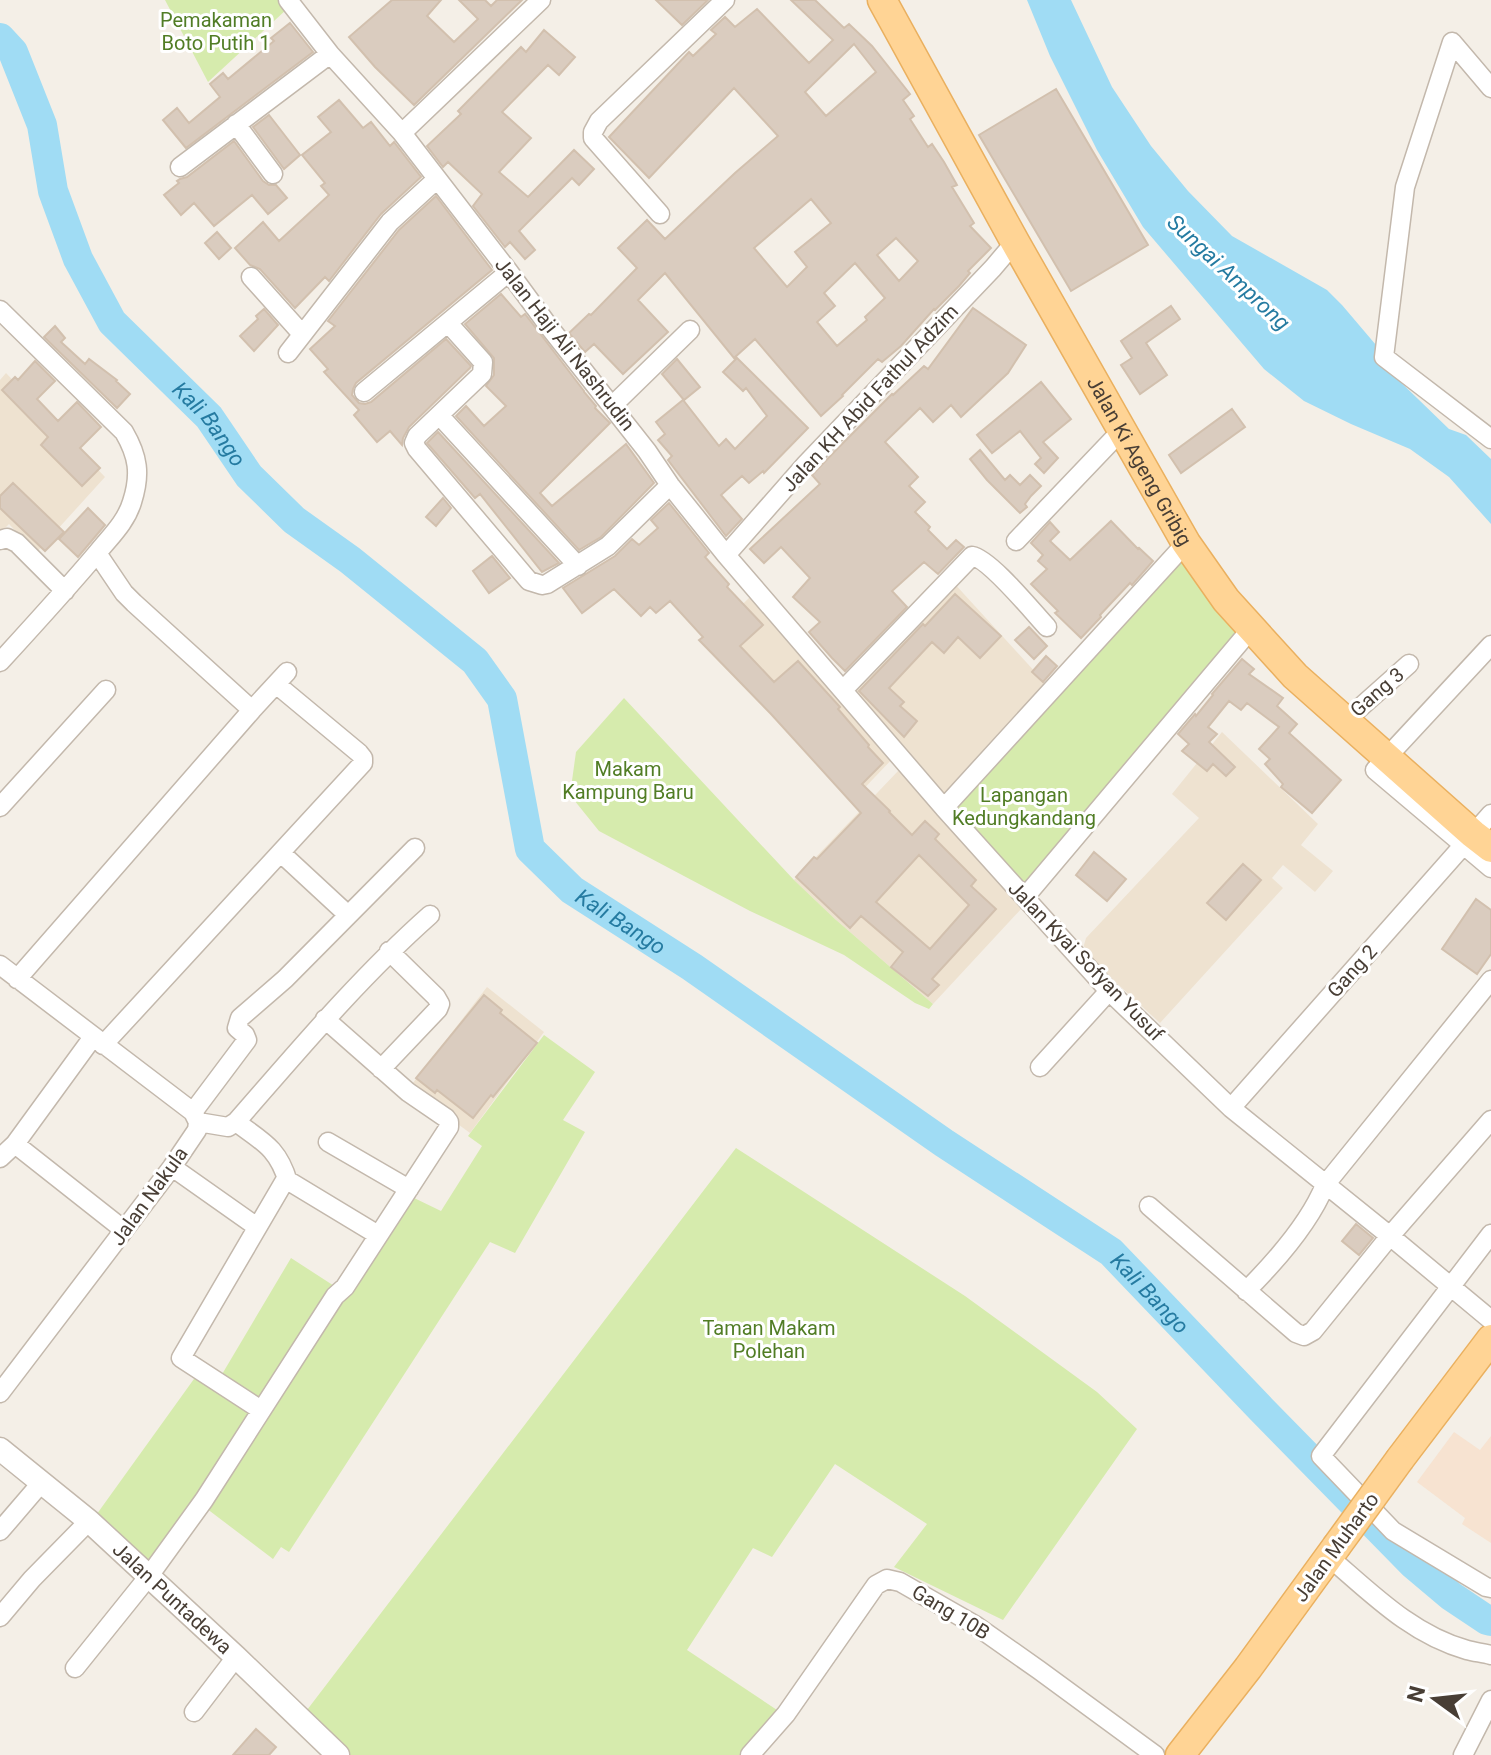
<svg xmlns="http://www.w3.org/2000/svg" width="1491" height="1755" font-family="Roboto,sans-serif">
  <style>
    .commercial { fill: #f7e3d1 }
    .education { fill: #eee2d0 }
    .green { fill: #d6ebad }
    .water { fill: #a0dcf4 }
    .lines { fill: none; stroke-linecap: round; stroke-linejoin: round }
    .river { stroke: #a0dcf4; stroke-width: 30 }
    .building { fill: #daccbf; stroke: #d2c0ae; stroke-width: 2; fill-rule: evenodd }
    .minor-casing { stroke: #c3b8ac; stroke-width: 21 }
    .tertiary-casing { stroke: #c3b8ac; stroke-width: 25 }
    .primary-casing { stroke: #eab05f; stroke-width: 31 }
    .minor { stroke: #fff; stroke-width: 18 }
    .tertiary { stroke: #fff; stroke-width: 22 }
    .primary { stroke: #ffd495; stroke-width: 28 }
    .primary-bridge-casing { stroke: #eab05f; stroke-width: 31; stroke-linecap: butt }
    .primary-bridge { stroke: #ffd495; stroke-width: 28 }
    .labels { text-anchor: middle; stroke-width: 6; stroke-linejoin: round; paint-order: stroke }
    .park-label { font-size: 20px; fill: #517d25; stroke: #fff }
    .street-label { font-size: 20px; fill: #483e35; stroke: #fff }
    .water-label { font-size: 22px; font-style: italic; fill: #257ba1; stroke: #fff }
  </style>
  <rect width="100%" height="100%" fill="#f4efe7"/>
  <!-- commercial -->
  <path class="commercial" d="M1454,1432L1480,1450L1491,1436V1543L1462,1524L1465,1518L1417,1482Z"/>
  <!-- education -->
  <path class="education" d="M6,373L105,477L36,553L9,524L0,533V380Z
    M953,582L1048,686L948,799L851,690Z
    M751,596L895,756L854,799L708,638Z
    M1222,732L1318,824L1301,845L1333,871L1315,892L1283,865L1272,878L1283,888L1160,1023L1085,954L1084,945L1086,938L1199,818L1172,794Z
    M899,770L1022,908L933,1004L835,919L794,880Z
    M487,987L544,1032L470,1133L409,1088Z"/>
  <!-- green -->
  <path class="green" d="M165,0H280L287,9L208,82Z
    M1181,559L1237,635L1024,883L956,806Z
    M624,698L794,880L835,919L933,1004L929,1009L915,1003L844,955L750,911L599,831L570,795L576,752Z
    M544,1035L595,1072L563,1120L585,1132L515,1253L490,1242L289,1552L281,1547L273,1559L198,1502L152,1568L94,1518L199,1372L218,1381L291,1258L345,1293L410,1196L441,1211L482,1146L468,1136Z
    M736,1148L965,1296L1097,1392L1137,1429L1003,1620L894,1567L927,1524L835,1464L772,1557L753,1548L687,1650L780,1712L741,1755H349L307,1710Z"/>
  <!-- water -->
  <path class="water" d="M1027,0H1071L1112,87L1151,146L1188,191L1232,236L1327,290L1342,305L1376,345L1386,368L1449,429L1466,435L1491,459V524L1449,477L1410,449L1351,424L1304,401L1264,369L1143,227L1097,150L1050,56Z"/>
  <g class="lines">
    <!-- river -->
    <path class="river" id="s1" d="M0,38L13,52L42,125L53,191L78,259L112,322L209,417L249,476L294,520L350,560L475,661L502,699L530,849L572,890L692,967L944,1143L1111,1252L1262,1410L1413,1564L1451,1596L1487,1620L1491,1621"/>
  </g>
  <!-- building -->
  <path class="building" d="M392,0H441L427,16L454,42L478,19L459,0H485L491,6L497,0H522L414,105L375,67L349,37Z
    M656,0H708L682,25Z
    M791,0H815L844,28L849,24L872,46L910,94L903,100L914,116L910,119L928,147L932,144L944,162L957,185L952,187L974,223L970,226L991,248L968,271L970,273L959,286L935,310L934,309L901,346L882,362L878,359L842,395L843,396L821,416L755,339L734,358L665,273L638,300L668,332L623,374L594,344L585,352L569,333L589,314L591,315L637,268L618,248L647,220L665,239L735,173L778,136L734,88L649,178L609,137L689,52L693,56L716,34L711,30L725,17L735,27L757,9L809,63L833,40ZM854,44L876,72L826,116L805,92ZM811,199L831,223L795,252L807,267L787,287L754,248ZM896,238L918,261L899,281L877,255ZM855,263L885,298L865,317L867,320L837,346L817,322L835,306L824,293Z
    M290,23L313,52L186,148L163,120L177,108L189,123L220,97L210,84L223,73L228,79L274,41L271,38Z
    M544,30L575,57L559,75L548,65L502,112L531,138L499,172L528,197L574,150L594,169L579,185L572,178L519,231L535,250L525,259L510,242L505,247L473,206L482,194L448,162L443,167L427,146L461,114L458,111L521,47L526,52Z
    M1056,89L1148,245L1071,291L979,135Z
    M339,100L363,128L371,122L390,146L394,142L421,177L381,214L329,281L325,277L295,308L260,269L250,265L235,248L263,222L279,241L329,195L321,186L325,183L302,155L331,132L318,117Z
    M269,115L300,155L284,169L253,127Z
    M234,141L263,181L269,185H276L287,198L268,214L252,195L214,226L194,203L181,215L164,195L179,183L177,181L180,179L187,177Z
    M436,196L492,270L356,383L353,389L352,395L359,403L365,404L371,402L446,339L471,366L470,368L409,427L403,438L402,445L390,431L377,442L354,415L359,410L324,372L328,369L310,349L335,326L328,321L399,230Z
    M217,232L231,248L219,259L205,243Z
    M501,294L521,317L525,314L584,391V392L596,406L595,408L610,423L540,493L552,506L626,444L654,483L601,537L579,550L456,416L466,406L484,426L506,406L486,386L494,375V358L465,324Z
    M1171,306L1180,319L1146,343L1167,375L1140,394L1121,365L1132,358L1121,341Z
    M973,308L1026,345L1008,373L961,417L951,405L933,422L920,408L885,442L918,477L909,486L925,502L915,512L930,527L928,530L947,549L956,540L964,547L938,574L924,562L892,591L907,607L845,671L832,658L809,632L820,622L793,597L810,578L781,547L764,563L750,549L820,484L812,475L838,448L892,394L893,395L924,366L928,369Z
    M264,309L278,325L254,351L240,336L258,319L256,316Z
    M55,326L65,338L61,342L85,364L89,359L117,380L116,381L130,394L117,408L44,337Z
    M737,358L808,428L764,473L763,471L749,483L742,476L721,495L742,519L726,536L668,460L672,456L658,440L665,434L656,422L683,400L719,446L726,439L735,449L767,416L746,388L743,391L723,372Z
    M677,359L700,387L684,400L662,374Z
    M35,361L55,381L37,399L58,421L77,402L101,427L80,448L100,468L82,486L41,445L48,437L2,390L15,377L18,380Z
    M1041,382L1071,419L1043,442L1058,458L1044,473L1035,464L1041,458L1020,431L992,453L977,435Z
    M1232,409L1245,427L1181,473L1169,455Z
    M438,432L559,563L542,572L480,494L475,498L427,443Z
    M980,450L1005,480L1010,475L1020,485L1030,475L1041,486L1031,496L1025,504L1027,507L1020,513L987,480L970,459Z
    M13,483L64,532L45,551L0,508V496Z
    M443,498L451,508L436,526L426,517Z
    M669,503L709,553L705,557L729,584L727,587L763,625L740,646L774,682L798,661L840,707L838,709L869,745L868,747L883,763L862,784L890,811L889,812L912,835L925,821L939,834L935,839L976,880L971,886L996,909L932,979L939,985L928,996L891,967L903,952L861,916L850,928L796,877L814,857L817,859L861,813L771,714L699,640L703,637L670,601L656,613L650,607L641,616L614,589L582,613L563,588L615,556L632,539L639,545L658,528L651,520ZM919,855L969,905L930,949L876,902Z
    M88,508L105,525L78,557L59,539Z
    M1111,521L1138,549L1139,548L1153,561L1132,585L1130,583L1100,615L1101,617L1081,638L1055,613L1058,611L1031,584L1047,569L1038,561L1043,555L1031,543L1050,522L1059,532L1050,541L1070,560Z
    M492,556L510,578L489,593L473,571Z
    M955,594L1001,636L980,658L958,637L944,653L932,642L889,688L904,702L900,706L917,721L904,737L859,691L923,624L925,626Z
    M1029,627L1047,646L1034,659L1015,640Z
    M1046,656L1057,666L1043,682L1032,672Z
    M1242,659L1254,669L1249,674L1283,698L1277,706L1297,724L1289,733L1341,780L1312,813L1281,787L1283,784L1265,764L1270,759L1259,749L1279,727L1247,703L1241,710L1229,701L1208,727L1217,734L1209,742L1235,767L1226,776L1213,764L1207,771L1182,751L1189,744L1178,734L1195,714L1196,716L1213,695L1212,694Z
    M1094,852L1126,879L1107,901L1076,875Z
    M1243,864L1261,880L1226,920L1207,903Z
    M1476,899L1491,910V954L1477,974L1442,949Z
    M484,995L502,1010L500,1013L537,1043L493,1097L491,1095L473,1118L437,1090L435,1093L416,1078Z
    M1356,1224L1373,1238L1359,1255L1342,1241Z
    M256,1729L276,1747L269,1755H233Z"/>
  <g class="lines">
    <!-- minor casing -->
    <g class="minor-casing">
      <path id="minor" d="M288,0L330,54L402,133L509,272L550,328L647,451L670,485L726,555L944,808L1109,991L1231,1108L1390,1236L1491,1320
        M1491,88L1452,42L1405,187L1384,357L1491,439
        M236,124L273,174
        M402,133L541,0
        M180,167L330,54
        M660,214L593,138V132L599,121L725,0
        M251,277L302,334
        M0,310L124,432C138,456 141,474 132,502C126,522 111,536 98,552C66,590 33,626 0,662
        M448,323L483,362L482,374L417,436L414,443L417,449L529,581L542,585L547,584L608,546L670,485
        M288,353L390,222L437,179
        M364,392L509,272
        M612,406L690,330
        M439,415L578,566
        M0,540L7,538L17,543L65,591
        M1016,541L1121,431
        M97,553L124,593L134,603L252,710
        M726,555L806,464L993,268L1015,242
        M1491,645L1375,770L1491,868
        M843,690L972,556C990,559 1032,611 1047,627
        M1345,721L1409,664
        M0,807L106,690
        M944,808L1186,543
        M281,853L348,915
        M1025,897L1251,629
        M0,965L193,1112L198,1122L197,1130L172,1167L0,1393
        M17,979L252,710L287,672
        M103,1045L363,763V758L359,753L276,684
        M1040,1067L1109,991
        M381,1069L438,1009L440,1004L436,997L389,951
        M1231,1108L1491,814
        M193,1112L247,1040L245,1035L237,1028L240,1018L285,979L415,848
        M198,1122L228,1127L236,1122C298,1051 359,978 430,915
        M236,1122C263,1142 278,1148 288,1182
        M328,1142L409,1189
        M15,1144L124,1230
        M0,1158L15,1144L93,1037
        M172,1167L257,1227
        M1149,1206L1296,1333L1304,1336L1313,1331L1390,1236L1491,1120
        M1491,1234L1321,1456L1393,1531L1486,1587L1491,1588
        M1246,1291C1274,1263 1310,1222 1325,1185L1491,980
        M261,1410L181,1358L284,1182L292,1183L378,1235
        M0,1531L42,1482
        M1329,1557C1371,1593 1412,1635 1467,1650C1475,1652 1483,1653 1491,1655
        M0,1617L32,1579L89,1521
        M75,1668L149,1576L204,1500L335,1296L345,1287L449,1127V1122L446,1118L408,1092L325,1019
        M194,1712L236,1657
        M750,1755L786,1714L876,1585L887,1579L900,1582L975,1625L1039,1670L1155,1755
        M1463,1755L1491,1700"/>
    </g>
    <!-- tertiary casing -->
    <g class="tertiary-casing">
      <g id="tertiary">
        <path id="s2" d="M0,1449L89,1521L236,1657L338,1755"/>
      </g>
    </g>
    <!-- primary casing -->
    <g class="primary-casing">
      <g id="primary">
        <path id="s3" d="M882,0L1015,242L1186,543L1226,600L1295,676L1473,834L1491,848"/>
        <path d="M1400,1459L1491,1339"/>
        <path d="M1180,1755L1248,1668L1336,1547"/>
      </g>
    </g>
    <!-- minor -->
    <use href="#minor" class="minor"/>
    <!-- tertiary -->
    <use href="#tertiary" class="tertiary"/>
    <!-- primary -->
    <use href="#primary" class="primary"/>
    <!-- primary-bridge casing -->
    <g class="primary-bridge-casing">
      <path id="primary-bridge" d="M1336,1547L1400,1459"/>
    </g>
    <!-- primary-bridge -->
    <use href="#primary-bridge" class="primary-bridge"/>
  </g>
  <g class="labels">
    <!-- park labels -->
    <g class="park-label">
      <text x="216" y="27">Pemakaman<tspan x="216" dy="23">Boto Putih 1</tspan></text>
      <text x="628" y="776">Makam<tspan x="628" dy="23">Kampung Baru</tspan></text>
      <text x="1024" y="802">Lapangan<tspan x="1024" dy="23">Kedungkandang</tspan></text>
      <text x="769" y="1335">Taman Makam<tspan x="769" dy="23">Polehan</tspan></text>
    </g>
    <!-- street labels -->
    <g class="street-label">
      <text transform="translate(565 344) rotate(52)" y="7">Jalan Haji Ali Nashrudin</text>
      <text transform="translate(870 398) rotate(-47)" y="7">Jalan KH Abid Fathul Adzim</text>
      <text dy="7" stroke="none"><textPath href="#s3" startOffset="528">Jalan Ki Ageng Gribig</textPath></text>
      <text transform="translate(1377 692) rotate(-41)" y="7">Gang 3</text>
      <text transform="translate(1086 961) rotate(46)" y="7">Jalan Kyai Sofyan Yusuf</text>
      <text transform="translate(1352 971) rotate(-48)" y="7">Gang 2</text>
      <text transform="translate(149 1196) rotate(-54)" y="7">Jalan Nakula</text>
      <text transform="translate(1336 1547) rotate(-54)" y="7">Jalan Muharto</text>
      <text dy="7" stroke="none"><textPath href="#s2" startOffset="228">Jalan Puntadewa</textPath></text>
      <text transform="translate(951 1612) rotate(31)" y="7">Gang 10B</text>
    </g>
    <!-- water labels -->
    <g class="water-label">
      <text transform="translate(1229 272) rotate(43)" y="8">Sungai Amprong</text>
      <text dy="8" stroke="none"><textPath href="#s1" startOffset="450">Kali Bango</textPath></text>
      <text dy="8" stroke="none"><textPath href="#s1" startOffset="1124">Kali Bango</textPath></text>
      <text dy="8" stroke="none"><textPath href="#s1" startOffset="1772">Kali Bango</textPath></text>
    </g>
  </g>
  <!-- north arrow -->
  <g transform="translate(1435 1699) rotate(285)" stroke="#ffffff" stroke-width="6" paint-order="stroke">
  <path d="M0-6L14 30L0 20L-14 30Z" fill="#483e35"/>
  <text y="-12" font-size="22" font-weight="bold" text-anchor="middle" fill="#483e35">N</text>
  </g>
</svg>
